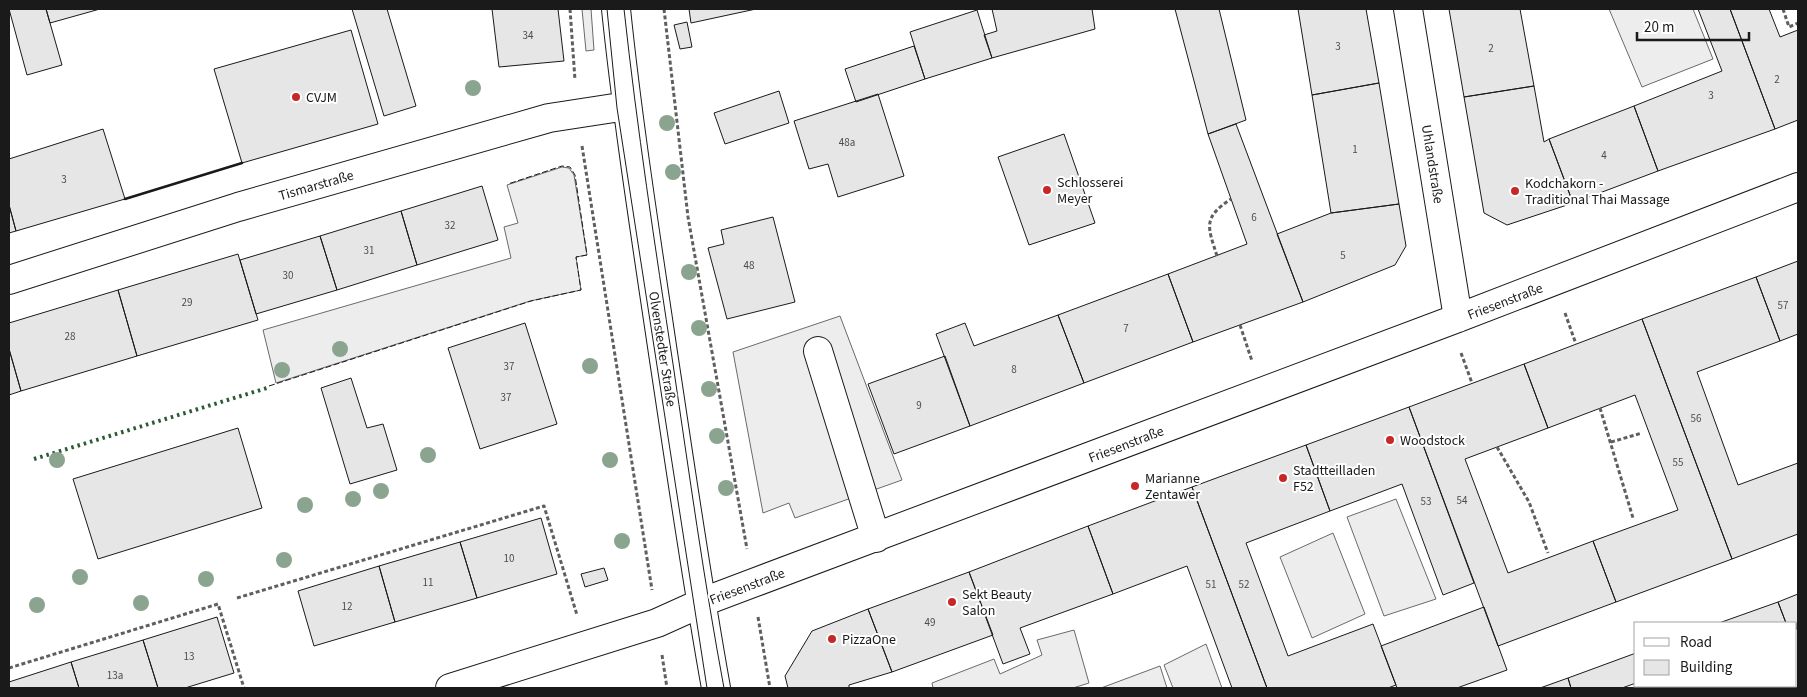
<svg xmlns="http://www.w3.org/2000/svg" width="1807" height="697" font-family="'Source Sans 3',sans-serif">
  <style>
    .built { fill: #ededed; stroke: #6a6a6a }
    .building { fill: #e6e6e6; stroke: #1a1a1a }
    .lines { fill: none; stroke-linecap: round; stroke-linejoin: round }
    .minor-casing { stroke: #1a1a1a; stroke-width: 30 }
    .path { stroke: #5f5f5f; stroke-width: 3; stroke-dasharray: 4 2.5; stroke-linecap: butt }
    .minor { stroke: #fff; stroke-width: 28 }
    .tram { stroke: #1a1a1a; stroke-width: 1 }
    .hedge { stroke: #2b5a34; stroke-width: 4; stroke-dasharray: 2.5 4; stroke-linecap: butt }
    .fence { stroke: #1a1a1a; stroke-width: 1; stroke-dasharray: 6 2.5; stroke-linecap: butt }
    .wall { stroke: #1a1a1a; stroke-width: 2.5 }
    .tree { fill: #8aa48f }
    .poi-dot { fill: #c62828; stroke: #fff; stroke-width: 2 }
    .labels { text-anchor: middle; stroke-width: 4; stroke-linejoin: round; paint-order: stroke }
    .number-label { font-size: 11px; fill: #4d4d4d }
    .poi-label { font-size: 14px; fill: #1a1a1a; stroke: #fff; text-anchor: start }
    .street-label { font-size: 14px; fill: #1a1a1a; stroke: #fff }
  </style>
  <rect width="100%" height="100%" fill="#fff"/>
  <!-- built -->
  <path class="built" d="M582,9H591L594,50L586,51Z
    M1609,9H1693L1713,59L1642,87Z
    M562,167L569,168L574,175L587,255L576,257L581,290L530,301L276,383L263,330L511,258L504,227L518,223L507,185Z
    M840,316L902,480L795,518L789,503L763,513L733,352Z
    M1396,499L1436,599L1384,616L1347,517Z
    M1333,533L1365,614L1312,638L1280,557Z
    M1074,630L1089,683L1073,688H933L932,683L994,659L1000,674L1042,655L1037,640Z
    M1206,644L1222,688H1173L1164,665Z
    M1160,666L1167,688H1101Z"/>
  <!-- building -->
  <path class="building" d="M9,9H46L62,65L27,75Z
    M46,9H100L50,23Z
    M352,9H387L416,106L384,116Z
    M492,9H558L564,61L499,67Z
    M689,9H756L691,23Z
    M992,9H1092L1095,29L992,58L984,35L997,31Z
    M1175,9H1219L1246,120L1208,134Z
    M1298,9H1366L1379,83L1312,95Z
    M1449,9H1520L1534,86L1464,97Z
    M1698,9H1730L1775,129L1658,171L1634,106L1722,71Z
    M1730,9H1769L1780,37L1798,30V120L1775,129Z
    M977,10L992,58L925,79L910,32Z
    M687,22L692,47L680,49L674,25Z
    M351,30L378,124L242,163L214,69Z
    M914,46L925,79L856,102L845,69Z
    M1379,83L1399,204L1331,213L1312,95Z
    M1534,86L1544,142L1549,139L1573,203L1507,225L1484,213L1464,97Z
    M779,91L789,123L725,144L714,113Z
    M878,94L904,176L838,197L828,164L809,169L794,121Z
    M1634,106L1658,171L1573,203L1549,139Z
    M1236,124L1303,302L1193,342L1168,274L1247,244L1208,134Z
    M103,129L125,199L16,231L9,205V159Z
    M1064,134L1095,223L1029,245L998,157Z
    M482,186L498,240L417,265L401,211Z
    M1399,204L1406,246L1395,265L1303,302L1277,234L1331,213Z
    M9,205L16,231L9,233Z
    M401,211L417,265L337,290L320,236Z
    M773,217L795,302L727,319L708,248L724,244L721,230Z
    M320,236L337,290L256,314L240,260Z
    M238,254L258,320L137,356L118,290Z
    M1798,261V334L1780,341L1756,277Z
    M1168,274L1193,342L1084,383L1058,315Z
    M1756,277L1780,341L1697,372L1738,485L1798,463V534L1732,559L1642,319Z
    M118,290L137,356L21,391L9,349V323Z
    M1058,315L1084,383L970,426L936,334L965,323L974,346Z
    M1642,319L1732,559L1616,602L1593,541L1678,510L1635,395L1548,428L1524,364Z
    M525,323L557,424L480,449L448,348Z
    M9,349L21,391L9,395Z
    M945,356L970,426L894,454L868,384Z
    M1524,364L1548,428L1465,459L1508,573L1593,541L1616,602L1498,646L1409,407Z
    M351,378L367,428L383,424L397,470L350,484L321,388Z
    M1409,407L1474,583L1443,595L1402,484L1330,511L1306,445Z
    M238,428L262,508L98,559L73,479Z
    M1306,445L1330,511L1246,543L1288,656L1373,624L1396,685L1388,688H1267L1192,487Z
    M1192,487L1267,688H1232L1187,566L1113,594L1088,526Z
    M541,518L557,574L477,598L460,542Z
    M1088,526L1113,594L1020,628L1030,654L1003,664L969,572Z
    M460,542L477,598L395,622L379,566Z
    M379,566L395,622L314,646L298,591Z
    M604,568L608,580L585,587L581,574Z
    M969,572L993,635L892,672L868,609Z
    M1798,594V628L1796,629V623H1786L1778,602Z
    M1778,602L1786,623H1719Z
    M1484,607L1507,670L1457,688H1397L1381,646Z
    M868,609L892,672L849,685V688H788L785,676L812,631Z
    M217,617L234,673L185,688H158L143,640Z
    M143,640L158,688H79L71,662Z
    M1636,653V683L1622,688H1571L1568,678Z
    M71,662L79,688H9V682Z
    M1568,678L1571,688H1540Z
    M1693,686H1729L1730,688H1694Z"/>
  <g class="lines">
    <!-- minor casing -->
    <g class="minor-casing">
      <path id="minor" d="M616,9C628,124 646,238 663,353C680,465 696,577 716,688
        M1408,9L1458,318
        M9,280L238,207L549,118L627,106
        M818,351L876,538
        M450,688L657,623L708,600L753,583L1458,318L1798,187"/>
    </g>
    <!-- path -->
    <path class="path" d="M570,9L575,80
      M664,9L688,217L747,549
      M1783,9L1789,27L1798,23
      M582,146L652,590
      M1217,256C1208,227 1202,218 1231,199
      M1565,313L1576,344
      M1240,325L1252,361
      M1461,353L1472,383
      M1600,408L1633,518
      M1611,442L1642,433
      M1497,447L1529,502L1548,553
      M237,598L544,506L577,615
      M758,617L770,688
      M1798,628V629
      M662,655L667,688
      M9,668L218,604L244,688"/>
    <!-- minor -->
    <use href="#minor" class="minor"/>
    <!-- tram -->
    <path class="tram" d="M607,9L617,108L707,688
      M624,9C637,128 655,246 673,364C689,472 704,581 724,688"/>
    <!-- hedge -->
    <path class="hedge" d="M34,459L267,388"/>
    <!-- fence -->
    <path class="fence" d="M269,386L531,301L581,290L576,257L587,255L575,175L570,167L562,166L508,184"/>
    <!-- wall -->
    <path class="wall" d="M125,199L242,163"/>
  </g>
  <!-- trees -->
  <g class="tree">
    <circle cx="473" cy="88" r="8"/>
    <circle cx="667" cy="123" r="8"/>
    <circle cx="673" cy="172" r="8"/>
    <circle cx="689" cy="272" r="8"/>
    <circle cx="699" cy="328" r="8"/>
    <circle cx="340" cy="349" r="8"/>
    <circle cx="590" cy="366" r="8"/>
    <circle cx="282" cy="370" r="8"/>
    <circle cx="709" cy="389" r="8"/>
    <circle cx="717" cy="436" r="8"/>
    <circle cx="428" cy="455" r="8"/>
    <circle cx="57" cy="460" r="8"/>
    <circle cx="610" cy="460" r="8"/>
    <circle cx="726" cy="488" r="8"/>
    <circle cx="381" cy="491" r="8"/>
    <circle cx="353" cy="499" r="8"/>
    <circle cx="305" cy="505" r="8"/>
    <circle cx="622" cy="541" r="8"/>
    <circle cx="284" cy="560" r="8"/>
    <circle cx="80" cy="577" r="8"/>
    <circle cx="206" cy="579" r="8"/>
    <circle cx="141" cy="603" r="8"/>
    <circle cx="37" cy="605" r="8"/>
  </g>
  <!-- markers -->
  <g class="poi-dot">
    <circle cx="296" cy="97" r="5"/>
    <circle cx="1047" cy="190" r="5"/>
    <circle cx="1515" cy="191" r="5"/>
    <circle cx="1390" cy="440" r="5"/>
    <circle cx="1283" cy="478" r="5"/>
    <circle cx="1135" cy="486" r="5"/>
    <circle cx="952" cy="602" r="5"/>
    <circle cx="832" cy="639" r="5"/>
  </g>
  <g class="labels">
    <!-- number labels -->
    <g class="number-label">
      <text x="528" y="39">34</text>
      <text x="1338" y="50">3</text>
      <text x="1491" y="52">2</text>
      <text x="1777" y="83">2</text>
      <text x="1711" y="99">3</text>
      <text x="847" y="146">48a</text>
      <text x="1355" y="153">1</text>
      <text x="1604" y="159">4</text>
      <text x="64" y="183">3</text>
      <text x="1254" y="221">6</text>
      <text x="450" y="229">32</text>
      <text x="369" y="254">31</text>
      <text x="1343" y="259">5</text>
      <text x="749" y="269">48</text>
      <text x="288" y="279">30</text>
      <text x="187" y="306">29</text>
      <text x="1783" y="309">57</text>
      <text x="1126" y="332">7</text>
      <text x="70" y="340">28</text>
      <text x="509" y="370">37</text>
      <text x="1014" y="373">8</text>
      <text x="506" y="401">37</text>
      <text x="919" y="409">9</text>
      <text x="1696" y="422">56</text>
      <text x="1678" y="466">55</text>
      <text x="1462" y="504">54</text>
      <text x="1426" y="505">53</text>
      <text x="509" y="562">10</text>
      <text x="428" y="586">11</text>
      <text x="1211" y="588">51</text>
      <text x="1244" y="588">52</text>
      <text x="347" y="610">12</text>
      <text x="930" y="626">49</text>
      <text x="189" y="660">13</text>
      <text x="115" y="679">13a</text>
    </g>
    <!-- poi labels -->
    <g class="poi-label">
      <text x="306" y="102">CVJM</text>
      <text x="1057" y="187">Schlosserei<tspan x="1057" dy="16">Meyer</tspan></text>
      <text x="1525" y="188">Kodchakorn -<tspan x="1525" dy="16">Traditional Thai Massage</tspan></text>
      <text x="1400" y="445">Woodstock</text>
      <text x="1293" y="475">Stadtteilladen<tspan x="1293" dy="16">F52</tspan></text>
      <text x="1145" y="483">Marianne<tspan x="1145" dy="16">Zentawer</tspan></text>
      <text x="962" y="599">Sekt Beauty<tspan x="962" dy="16">Salon</tspan></text>
      <text x="842" y="644">PizzaOne</text>
    </g>
    <!-- street labels -->
    <g class="street-label">
      <text transform="translate(1433 164) rotate(81)" y="5">Uhlandstraße</text>
      <text transform="translate(316 185) rotate(-16)" y="5">Tismarstraße</text>
      <text transform="translate(1505 301) rotate(-21)" y="5">Friesenstraße</text>
      <text transform="translate(663 349) rotate(81)" y="5">Olvenstedter Straße</text>
      <text transform="translate(1126 444) rotate(-21)" y="5">Friesenstraße</text>
      <text transform="translate(747 586) rotate(-21)" y="5">Friesenstraße</text>
    </g>
  </g>
  <!-- border -->
  <rect width="1807" height="697" fill="none" stroke="#1a1a1a" stroke-width="20"/>
  <!-- legend -->
  <rect x="1634" y="622" width="162" height="65" fill="#ffffff" stroke="#a3a3a3"/>
  <rect x="1644" y="638" width="25" height="8" fill="#ffffff" stroke="#a3a3a3"/>
  <text x="1680" y="647" font-size="15" fill="#1a1a1a">Road</text>
  <rect x="1644" y="660" width="25" height="15" fill="#e6e6e6" stroke="#a3a3a3"/>
  <text x="1680" y="672" font-size="15" fill="#1a1a1a">Building</text>
  <!-- scale -->
  <path d="M1637 32v8h112v-8" fill="none" stroke="#1a1a1a" stroke-width="2.5"/>
  <text x="1644" y="32" font-size="15" fill="#1a1a1a" stroke="#ffffff" stroke-width="4" paint-order="stroke">20 m</text>
</svg>
